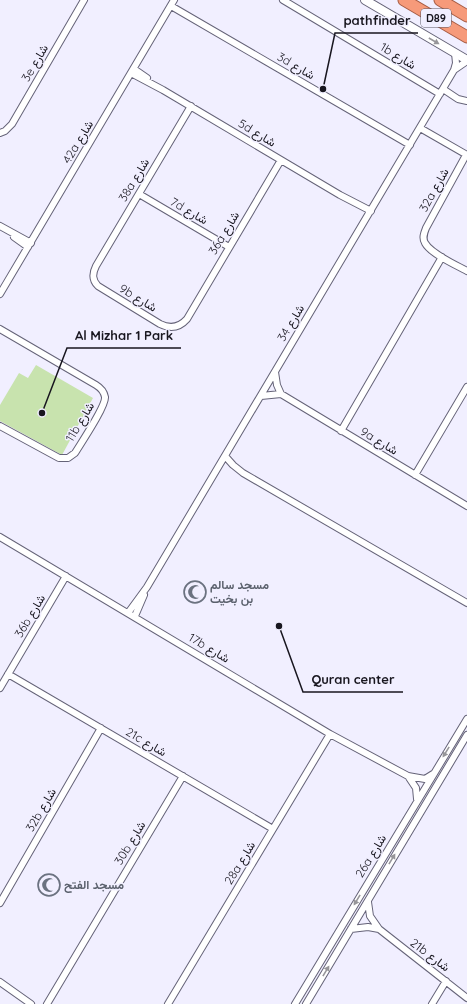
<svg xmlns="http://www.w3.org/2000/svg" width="467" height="1004" font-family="Quicksand,Vazirmatn,sans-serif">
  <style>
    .green { fill: #c8e3ae }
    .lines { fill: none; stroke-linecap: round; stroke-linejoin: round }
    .minor-casing { stroke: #656378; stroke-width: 8 }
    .tertiary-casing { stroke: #656378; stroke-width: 10 }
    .trunk-casing { stroke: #a65c44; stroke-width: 13 }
    .minor { stroke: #fff; stroke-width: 6 }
    .tertiary { stroke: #fff; stroke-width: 8 }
    .trunk { stroke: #f69a7a; stroke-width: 11 }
    .oneway { fill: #97969a }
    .labels { text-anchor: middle; stroke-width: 3; stroke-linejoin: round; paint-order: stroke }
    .shield { fill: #f1efff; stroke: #595762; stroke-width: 1 }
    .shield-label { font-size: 11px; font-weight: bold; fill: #18161f }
    .street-label { font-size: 12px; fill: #18161f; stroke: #f1efff }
    .worship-label { font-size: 12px; font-weight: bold; fill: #5b616d; stroke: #f1efff; text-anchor: start }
    .leader { fill: none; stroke: #18161f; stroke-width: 1.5 }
    .callout-dot { fill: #18161f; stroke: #f1efff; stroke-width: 1.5 }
    .callout-label { font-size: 13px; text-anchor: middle; font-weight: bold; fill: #18161f; stroke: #f1efff; stroke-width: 3; stroke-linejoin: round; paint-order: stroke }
  </style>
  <rect width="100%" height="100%" fill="#f1efff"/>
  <!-- green -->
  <path class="green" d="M36,365L93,398L62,455L0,421V405L19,373L28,378Z"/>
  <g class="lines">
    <!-- minor casing -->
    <g class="minor-casing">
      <path id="minor" d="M283,0L440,94
        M171,6L410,145
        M134,69L147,78
        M454,70L456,63L455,53
        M131,73L163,90L340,195L371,211
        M443,89L458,99L467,101
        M191,106L96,266C92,274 92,280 98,286L160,324C170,329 179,328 187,319L281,160
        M420,128L467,155
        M0,133L5,131L12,124L84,0
        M466,155L426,228C424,233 422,238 425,243C431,254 456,265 467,271
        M139,194L229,247
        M0,226L31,243
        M14,237L28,247
        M0,294L174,0
        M0,329L96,385C101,388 104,392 105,397C106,406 81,443 75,453L68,458H59L0,426
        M275,372L277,385L281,394
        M261,396L281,394L467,506
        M341,431L442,257
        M225,456L233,465L243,473L467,603
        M415,475L467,387
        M0,537L330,734L408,776L425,779L433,774
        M128,613L147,587L454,70L467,61
        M135,616L144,595
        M8,674L273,829
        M0,688L66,576
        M408,776L416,788L417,799
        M368,902L370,916L379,929L467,998
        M0,903L101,728
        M351,929L368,927L379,929
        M0,982L31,1004
        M47,1004L183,776
        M168,1004L330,734
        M295,1004L467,719
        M306,1004L467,735
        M432,1004L446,981"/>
    </g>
    <!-- tertiary casing -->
    <g class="tertiary-casing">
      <path id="tertiary" d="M365,0L467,60"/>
    </g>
    <!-- trunk casing -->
    <g class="trunk-casing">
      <path id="trunk" d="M404,0L467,37
        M440,0L467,16"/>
    </g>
    <!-- minor -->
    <use href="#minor" class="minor"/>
    <!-- tertiary -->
    <use href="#tertiary" class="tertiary"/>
    <!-- trunk -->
    <use href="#trunk" class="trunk"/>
  </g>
  <!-- one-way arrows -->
  <defs><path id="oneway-solid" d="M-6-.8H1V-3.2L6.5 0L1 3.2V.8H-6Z"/></defs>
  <g class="oneway">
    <use href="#oneway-solid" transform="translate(434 41) rotate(30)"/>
    <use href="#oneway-solid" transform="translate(446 752) rotate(122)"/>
    <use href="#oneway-solid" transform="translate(392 859) rotate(-59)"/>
    <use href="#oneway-solid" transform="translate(357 900) rotate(121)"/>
    <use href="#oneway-solid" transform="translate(326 971) rotate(-59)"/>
  </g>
  <!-- icons -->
  <defs>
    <g id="mosque-ring" transform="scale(1.15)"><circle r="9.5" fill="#f1efff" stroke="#6b7280" stroke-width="1.5"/><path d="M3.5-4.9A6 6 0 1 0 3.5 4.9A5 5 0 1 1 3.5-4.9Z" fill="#6b7280"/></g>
  </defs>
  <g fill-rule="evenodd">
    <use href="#mosque-ring" x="195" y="592"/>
    <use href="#mosque-ring" x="49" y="885"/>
  </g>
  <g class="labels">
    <!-- shield labels -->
    <rect class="shield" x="421" y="9" width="30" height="18" rx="3"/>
    <g class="shield-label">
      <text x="436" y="22">D89</text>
    </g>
    <!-- street labels -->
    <g class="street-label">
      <text transform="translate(398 56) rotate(31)" y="4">1b شارع</text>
      <text transform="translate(35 63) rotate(-60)" y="4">3e شارع</text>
      <text transform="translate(296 66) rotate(30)" y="4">3d شارع</text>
      <text transform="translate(257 133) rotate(31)" y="4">5d شارع</text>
      <text transform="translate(78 142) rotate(-59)" y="4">42a شارع</text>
      <text transform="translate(134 180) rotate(-59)" y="4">38a شارع</text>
      <text transform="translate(434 190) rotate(-61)" y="4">32a شارع</text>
      <text transform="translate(189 211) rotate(30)" y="4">7d شارع</text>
      <text transform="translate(224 233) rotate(-59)" y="4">36a شارع</text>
      <text transform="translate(138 298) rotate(31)" y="4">9b شارع</text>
      <text transform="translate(291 323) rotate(-59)" y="4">شارع 34</text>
      <text transform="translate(80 422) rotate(-59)" y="4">11b شارع</text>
      <text transform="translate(379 441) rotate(31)" y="4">9a شارع</text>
      <text transform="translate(30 616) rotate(-59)" y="4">36b شارع</text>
      <text transform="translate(209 648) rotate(31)" y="4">17b شارع</text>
      <text transform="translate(146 742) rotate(30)" y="4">21c شارع</text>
      <text transform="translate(41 810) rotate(-60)" y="4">32b شارع</text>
      <text transform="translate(130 843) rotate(-59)" y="4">30b شارع</text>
      <text transform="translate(371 856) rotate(-59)" y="4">26a شارع</text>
      <text transform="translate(240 863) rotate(-59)" y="4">28a شارع</text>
      <text transform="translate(430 955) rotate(37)" y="4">21b شارع</text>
    </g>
    <!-- worship labels -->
    <g class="worship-label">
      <text x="210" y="589">مسجد سالم<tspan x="210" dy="14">بن بخيت</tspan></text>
      <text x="64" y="889">مسجد الفتح</text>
    </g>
  </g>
  <!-- callouts -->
  <path class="leader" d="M323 89L335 33H418M42 413L67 348H181M279 626L303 692H403"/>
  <g class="callout-dot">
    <circle cx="323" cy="89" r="4"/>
    <circle cx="42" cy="413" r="4"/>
    <circle cx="279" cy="626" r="4"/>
  </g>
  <g class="callout-label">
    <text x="377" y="25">pathfinder</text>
    <text x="124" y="340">Al Mizhar 1 Park</text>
    <text x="353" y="684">Quran center</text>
  </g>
</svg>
